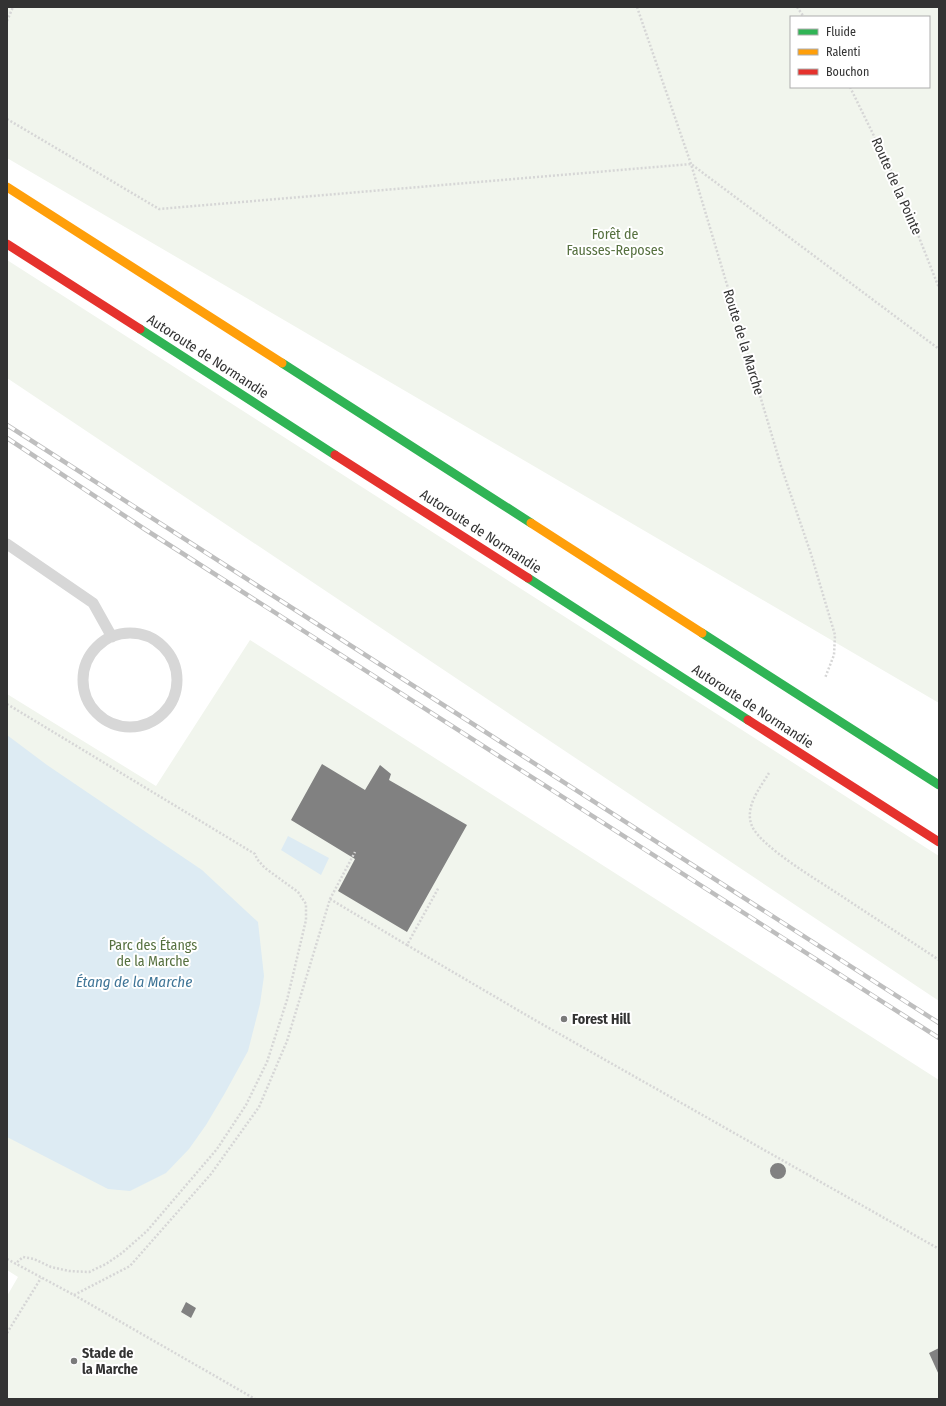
<svg xmlns="http://www.w3.org/2000/svg" width="946" height="1406" font-family="'Fira Sans Condensed',sans-serif">
  <style>
    .green { fill: #f1f5ed; fill-rule: evenodd }
    .water { fill: #ddebf3 }
    .building { fill: #818181 }
    .lines { fill: none; stroke-linecap: round; stroke-linejoin: round }
    .path { stroke: #d6d6d6; stroke-width: 2.5; stroke-dasharray: 2 2; stroke-linecap: butt }
    .lane { stroke: #d7d7d7; stroke-width: 11 }
    .fast { stroke: #30b455; stroke-width: 9 }
    .slow { stroke: #ff9f0a; stroke-width: 9 }
    .jam { stroke: #e5322d; stroke-width: 9 }
    .rail-casing { stroke: #bebebe; stroke-width: 4.5 }
    .rail { stroke: #fff; stroke-width: 3; stroke-dasharray: 9; stroke-linecap: butt }
    .poi-dot { fill: #7a7a7a; stroke: #fff; stroke-width: 1.5 }
    .labels { text-anchor: middle; stroke-width: 4; stroke-linejoin: round; paint-order: stroke }
    .street-label { font-size: 14px; fill: #333; stroke: #fff }
    .park-label { font-size: 14px; fill: #56703f; stroke: #fff }
    .poi-label { font-size: 14px; font-weight: bold; fill: #333; stroke: #fff; text-anchor: start }
    .water-label { font-size: 15px; font-style: italic; fill: #3f7597; stroke: #fff }
  </style>
  <rect width="100%" height="100%" fill="#fff"/>
  <!-- green -->
  <path class="green" d="M7,7H939V703L7,158ZM791,17H929V87H791Z
    M7,260L939,856V1001L7,378Z
    M250,640L939,1080V1399H7V1296L18,1277L7,1270V694L156,786Z"/>
  <!-- water -->
  <path class="water" d="M7,735L47,765L202,870L258,922L264,976L260,1004L248,1051L225,1093L206,1125L189,1149L166,1173L130,1191L108,1189L7,1137Z
    M288,836L329,858L321,875L281,850Z"/>
  <!-- building -->
  <path class="building" d="M322,764L365,790L380,765L391,774L389,780L467,825L407,932L338,891L355,859L291,820Z
    M770 1171a8 8 0 1 1 16 0a8 8 0 1 1-16 0Z
    M186,1302L196,1308L191,1318L181,1312Z
    M939,1348V1375L929,1353Z"/>
  <g class="lines">
    <!-- path -->
    <path class="path" d="M637,7L691,164L781,466L811,554L835,635L834,655L825,678
      M797,7L804,17
      M7,21L13,7
      M850,87L900,189L939,288
      M7,119L159,209L691,164L939,349
      M7,704L255,854L257,859L265,868L298,892L306,904V920L287,1000L267,1062L246,1105L217,1149L147,1231L122,1253L106,1264L89,1272L69,1271L51,1267L34,1259L23,1257L15,1264
      M769,773C760,788 744,807 752,826C761,847 819,881 840,895C873,917 906,938 939,960
      M330,899L407,945L439,887
      M407,945L533,1019L939,1249
      M7,1259L74,1295L255,1399
      M74,1295L130,1266L211,1174L259,1107L287,1041L330,899L355,852
      M7,1333L41,1278"/>
    <!-- lane -->
    <path class="lane" d="M7,544L93,603L112,637
      M83 680a47 47 0 1 1 94 0a47 47 0 1 1-94 0Z"/>
    <!-- fast -->
    <path class="fast" d="M140,329L335,455
      M282,363L531,523
      M528,578L748,720
      M702,633L939,785"/>
    <!-- slow -->
    <path class="slow" d="M7,187L282,363
      M531,523L702,633"/>
    <!-- jam -->
    <path class="jam" d="M7,244L140,329
      M335,455L528,578
      M748,720L939,842"/>
    <!-- rail casing -->
    <g class="rail-casing">
      <path id="rail" d="M7,425L939,1023
        M7,438L146,530L939,1038"/>
    </g>
    <!-- rail -->
    <use href="#rail" class="rail"/>
  </g>
  <!-- markers -->
  <g class="poi-dot">
    <circle cx="564" cy="1019" r="4"/>
    <circle cx="74" cy="1361" r="4"/>
  </g>
  <g class="labels">
    <!-- street labels -->
    <g class="street-label">
      <text transform="translate(897 186) rotate(66)" y="5">Route de la Pointe</text>
      <text transform="translate(744 342) rotate(73)" y="5">Route de la Marche</text>
      <text transform="translate(208 356) rotate(33)" y="5">Autoroute de Normandie</text>
      <text transform="translate(481 531) rotate(33)" y="5">Autoroute de Normandie</text>
      <text transform="translate(753 706) rotate(33)" y="5">Autoroute de Normandie</text>
    </g>
    <!-- park labels -->
    <g class="park-label">
      <text x="615" y="239">Forêt de<tspan x="615" dy="16">Fausses-Reposes</tspan></text>
      <text x="153" y="950">Parc des Étangs<tspan x="153" dy="16">de la Marche</tspan></text>
    </g>
    <!-- poi labels -->
    <g class="poi-label">
      <text x="572" y="1024">Forest Hill</text>
      <text x="82" y="1358">Stade de<tspan x="82" dy="16">la Marche</tspan></text>
    </g>
    <!-- water labels -->
    <g class="water-label">
      <text x="134" y="987">Étang de la Marche</text>
    </g>
  </g>
  <!-- border -->
  <rect width="946" height="1406" fill="none" stroke="#333333" stroke-width="16"/>
  <!-- legend -->
  <rect x="790" y="16" width="140" height="72" fill="#ffffff" stroke="#adadad"/>
  <rect x="798" y="29" width="20" height="6" fill="#30b455" stroke="#adadad"/>
  <text x="826" y="36" font-size="12" fill="#333333">Fluide</text>
  <rect x="798" y="49" width="20" height="6" fill="#ff9f0a" stroke="#adadad"/>
  <text x="826" y="56" font-size="12" fill="#333333">Ralenti</text>
  <rect x="798" y="69" width="20" height="6" fill="#e5322d" stroke="#adadad"/>
  <text x="826" y="76" font-size="12" fill="#333333">Bouchon</text>
</svg>
